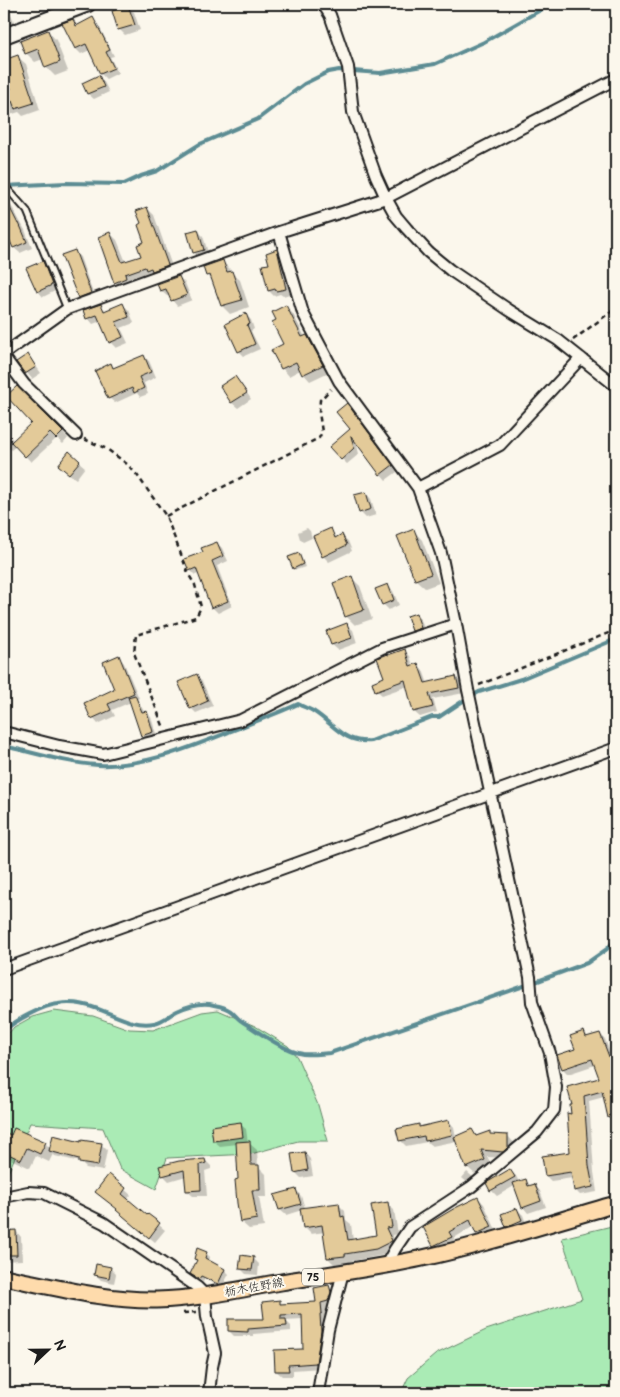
<svg xmlns="http://www.w3.org/2000/svg" width="620" height="1397" font-family="'Balsamiq Sans','Klee One',sans-serif">
  <style>
    .green { fill: #aaebb5; stroke: #638468 }
    .shadow { fill: #0003 }
    .lines { fill: none; stroke-linecap: round; stroke-linejoin: round }
    .stream { stroke: #5c8c93; stroke-width: 4 }
    .building { fill: #e3ca99; stroke: #1c1c1c }
    .lane-casing { stroke: #1c1c1c; stroke-width: 9 }
    .street-casing { stroke: #1c1c1c; stroke-width: 14 }
    .secondary-casing { stroke: #1c1c1c; stroke-width: 18 }
    .primary-casing { stroke: #1c1c1c; stroke-width: 19 }
    .path { stroke: #1c1c1c; stroke-width: 2.5; stroke-dasharray: 5 4; stroke-linecap: butt }
    .lane { stroke: #fbf7ec; stroke-width: 5 }
    .street { stroke: #fbf7ec; stroke-width: 10 }
    .secondary { stroke: #fbf7ec; stroke-width: 14 }
    .primary { stroke: #fedbac; stroke-width: 15 }
    .labels { text-anchor: middle; stroke-width: 4; stroke-linejoin: round; paint-order: stroke }
    .shield { fill: #fbf7ec; stroke: #5f5e5a; stroke-width: 1 }
    .shield-label { font-size: 11px; font-weight: bold; fill: #1c1c1c }
    .street-label { font-size: 12px; fill: #1c1c1c; stroke: #fbf7ec }
  </style>
  <rect width="100%" height="100%" fill="#fbf7ec"/>
  <filter id="ink" filterUnits="userSpaceOnUse"><feTurbulence type="fractalNoise" baseFrequency=".02" numOctaves="2"/><feDisplacementMap in="SourceGraphic" scale="10" xChannelSelector="R" yChannelSelector="G"/><feConvolveMatrix kernelMatrix="1 2 1 2 8 2 1 2 1" color-interpolation-filters="sRGB"/></filter>
  <g filter="url(#ink)">
    <!-- green -->
    <path class="green" d="M218,1010L255,1026L288,1046L297,1057L318,1105L328,1141H298L251,1154L167,1158L156,1189L120,1169L103,1128L30,1123L4,1182V1039L14,1027L32,1017L54,1011L93,1016L129,1029L153,1030L202,1012Z
      M616,1225V1393H401L408,1378L436,1354L486,1330L582,1299L562,1238Z"/>
    <!-- shadow -->
    <path class="shadow" d="M4,4L9,9L15,24L4,29Z
      M128,7L134,12L140,30L125,35L119,29Z
      M92,19L98,24L114,56L110,57L118,73L106,79L101,74L90,50L81,54L76,49L73,21L78,26Z
      M48,31L56,40L68,71L55,76L46,67L43,59L35,62L26,53Z
      M18,57L26,64L40,110L23,116L19,112L4,117V61Z
      M98,76L104,82L109,92L94,99L88,94L83,83Z
      M4,196L8,200L25,230L32,248L20,253L14,248L4,225Z
      M147,208L154,215L174,272L122,289L115,282L110,233L117,240L126,262L143,256L146,243Z
      M198,231L203,236L209,256L200,258L194,252Z
      M276,251L282,256L290,294L283,296L280,294L274,296L269,291L271,265Z
      M74,252L80,257L95,299L85,303L79,297Z
      M222,261L230,269L231,272L240,280L249,307L230,314L222,306L214,282L207,275Z
      M42,262L48,268L57,290L43,297L38,291Z
      M179,277L185,283L192,300L177,306L172,300L170,295L167,296L161,291Z
      M100,305L106,311L123,305L129,310L134,323L121,328L128,343L116,348L110,342L101,321L93,324L88,318Z
      M286,307L293,314L305,337L307,336L314,343L329,372L310,381L300,370L289,376L282,368L284,344L277,320Z
      M246,315L251,320L254,329L251,331L260,349L244,356L239,351Z
      M28,355L41,373L32,379L18,362Z
      M143,356L149,361L156,377L144,383L148,394L140,397L137,393L115,403L109,398L111,365L115,369Z
      M235,377L240,383L251,399L238,408L232,403L221,386Z
      M17,387L68,438L63,444L57,438L31,462L16,446L11,450L4,443V430L14,441L33,423L11,398L4,404V394L7,397Z
      M352,410L397,472L386,480L381,474L356,440L359,454L347,464L342,459L351,429Z
      M79,462L85,467L76,479L65,471Z
      M366,493L371,499L376,515L366,518L360,512Z
      M307,528L310,531L312,538L330,529L337,538L342,536L348,541L352,551L329,562L323,556L314,537L303,542L300,539L298,532Z
      M414,531L422,540L439,583L425,588L416,580Z
      M217,543L222,548L228,561L217,566L232,606L218,613L212,607L199,574L195,575L190,570Z
      M298,554L301,557L305,567L296,570L294,568Z
      M351,577L360,586L372,619L355,625L346,616Z
      M387,585L393,591L399,605L389,610L383,604Z
      M416,615L421,620L426,634L419,636L413,630Z
      M347,625L353,630L357,643L338,650L332,645L328,632Z
      M405,651L410,656L413,666L418,664L423,670L428,684L456,677L461,683L464,693L433,699L437,712L420,717L414,712L408,686L382,695L376,690Z
      M119,657L124,663L139,698L137,699L145,713L146,712L151,717L157,737L147,740L142,735L131,702L112,710L115,716L98,724L93,718L116,690Z
      M196,675L202,681L213,706L196,713L191,708Z
      M584,1032L589,1038L600,1034L605,1039L616,1069V1122H614L609,1117L604,1097L589,1101L594,1172L597,1192L580,1195L575,1190L573,1178L551,1181L546,1176L571,1153L572,1116L571,1106L601,1079L595,1065L568,1074L563,1069L577,1050Z
      M449,1121L454,1127L456,1137L472,1130L478,1137L489,1133L491,1135L508,1136L515,1144L510,1158L487,1157L492,1167L475,1174L467,1167L457,1141L432,1146L427,1142L406,1146L400,1140L418,1126L420,1128Z
      M240,1124L246,1129L248,1143H249L257,1150L258,1166L266,1174L267,1197H259L264,1227L249,1229L241,1222L238,1144L220,1146L214,1141Z
      M4,1133L11,1137L45,1143L51,1149L82,1143L101,1144L107,1150L103,1171L86,1168L80,1162L55,1156L53,1154L49,1162L36,1156L30,1168L4,1156Z
      M305,1153L310,1159L313,1176L301,1178L295,1172Z
      M205,1160L211,1166V1169L205,1171L207,1196H193L187,1191L186,1176L169,1181L163,1175Z
      M510,1170L516,1176L519,1182L525,1180L531,1186L535,1185L540,1191L546,1207L528,1213L523,1207L516,1185L497,1196L491,1190Z
      M467,1172L475,1179L469,1184L462,1178Z
      M109,1176L131,1195L127,1200L147,1217L148,1216L165,1230L155,1242L123,1216L118,1210Z
      M296,1190L301,1196L305,1208L338,1204L345,1211L346,1220L351,1224L353,1241L378,1236L387,1204L394,1210L398,1234L392,1235L398,1248L384,1255L351,1261V1263L335,1265L328,1258L325,1232L311,1234L304,1227L302,1210L286,1215L280,1210L276,1196Z
      M478,1198L484,1204L497,1232L483,1239L478,1233L474,1226L454,1238L456,1243L440,1251L434,1245Z
      M517,1209L523,1215L527,1226L512,1232L507,1226Z
      M16,1231L21,1237L22,1260L4,1261V1232Z
      M206,1253L210,1257L209,1262L225,1270L229,1274L222,1287L205,1279L203,1282L191,1274L198,1261L195,1259Z
      M253,1258L259,1264L258,1275L246,1274L240,1268Z
      M110,1268L116,1274L114,1283L101,1280L95,1274Z
      M329,1287L334,1292L333,1306L326,1308V1318H325L326,1337L321,1368L293,1370V1376H282L276,1371L305,1350L303,1319L285,1320L291,1326V1331L253,1334V1336H234L229,1331L265,1320L279,1302L282,1305L318,1303Z"/>
    <g class="lines">
      <!-- stream -->
      <path class="stream" d="M4,186L66,183L124,184L141,176L157,171L200,144L258,119L304,84L328,72L339,70L380,73L435,64L484,42L551,4
        M4,746C35,753 66,763 98,765C145,767 191,747 234,730C255,721 277,714 298,704C303,707 308,708 313,711C334,724 344,744 371,741L432,717H439L463,701L479,692L521,679L616,639
        M535,982L587,963L607,949L616,939
        M4,1031C14,1021 44,1005 58,1004C70,1002 84,1004 95,1008C114,1014 133,1027 154,1023C163,1022 169,1015 177,1011C188,1006 203,1002 214,1005C219,1006 225,1007 229,1010C233,1012 236,1017 240,1020C257,1031 284,1051 303,1054C312,1055 321,1054 330,1053L524,986"/>
    </g>
    <!-- building -->
    <path class="building" d="M128,5L135,25L118,30L112,11Z
      M93,17L110,50L106,52L114,68L100,74L86,44L75,49L62,23L73,19L76,26Z
      M48,30L60,62L45,68L38,49L25,54L20,41Z
      M18,55L34,103L15,109L12,101L9,102L5,91L11,89L4,67V60Z
      M99,75L104,87L87,94L82,83Z
      M4,196L18,224L19,223L27,242L13,248L4,227Z
      M147,207L168,265L152,271L151,268L146,270L145,267L125,274L126,278L114,283L98,237L110,232L122,262L141,256L137,245L144,242L138,225L141,223L136,211Z
      M198,229L204,250L193,253L187,232Z
      M277,249L286,289L276,291L275,289L268,291L262,265L269,264L266,253Z
      M75,250L91,293L78,298L61,255Z
      M223,260L227,272L232,271L242,300L221,306L210,275L206,276L203,267Z
      M43,261L52,285L37,292L26,268Z
      M179,276L187,295L171,301L166,289L160,291L157,284Z
      M123,303L129,317L116,322L123,337L109,343L97,315L86,319L83,310L101,304L104,311Z
      M286,305L302,337L307,335L323,365L302,375L296,362L281,369L271,350L283,344L272,322L276,320L272,312Z
      M246,313L250,324L247,325L255,344L238,352L225,324Z
      M28,354L36,367L25,374L16,362Z
      M144,355L151,372L139,377L144,388L134,393L132,388L108,399L95,371L111,363L113,368Z
      M235,376L247,393L231,403L220,386Z
      M17,386L63,432L56,439L50,433L25,457L11,442L31,423L6,396Z
      M347,403L393,465L380,475L351,436L354,448L341,460L329,447L350,429L336,412Z
      M69,451L80,461L69,474L58,465Z
      M366,492L371,509L359,513L354,495Z
      M331,528L335,538L342,534L347,545L322,557L313,536Z
      M414,529L431,574L415,580L397,536Z
      M217,542L223,556L212,561L228,601L211,608L196,568L189,571L184,559L203,552L201,548Z
      M299,553L303,564L293,569L288,557Z
      M352,576L364,610L345,617L333,583Z
      M388,584L394,600L382,605L375,589Z
      M416,613L421,628L412,631L407,616Z
      M347,623L352,638L331,645L326,631Z
      M405,649L410,666L418,663L425,683L456,676L459,688L429,694L433,707L413,712L405,680L375,691L372,682L384,677L377,658L387,654L388,655Z
      M119,655L134,693L108,704L111,710L91,719L84,703L114,689L103,662Z
      M197,674L208,701L190,709L178,682Z
      M135,695L142,712L147,711L153,732L141,736L128,697Z
      M584,1031L586,1037L600,1033L616,1075V1116L608,1118L602,1091L584,1096L589,1166L593,1187L574,1191L571,1172L545,1176L542,1156L570,1152L567,1113L571,1114L570,1105H572L567,1087L599,1078L592,1059L562,1069L558,1058L557,1055L575,1049L570,1036Z
      M449,1120L452,1135L425,1141L424,1136L399,1141L396,1129L419,1124V1127Z
      M241,1122L243,1137L213,1141L211,1126Z
      M14,1128L46,1142L40,1154L27,1148L21,1160L4,1152V1132L11,1135Z
      M472,1129L476,1136L490,1131V1134L508,1135V1147L503,1152L481,1150L485,1160L466,1168L454,1137Z
      M53,1135L81,1142V1140L102,1143L98,1166L79,1163V1159L49,1151Z
      M250,1141L251,1165H259L260,1190H252L257,1219L240,1222L237,1203L235,1180L238,1179L236,1142Z
      M305,1152L308,1170L294,1173L291,1154Z
      M205,1159L206,1163L200,1165L201,1190L186,1191L184,1170L162,1176L159,1166L179,1161Z
      M510,1169L515,1177L490,1191L486,1183Z
      M109,1174L126,1188L122,1194L147,1215L148,1214L160,1223L149,1238L116,1210L117,1209L95,1192Z
      M526,1179L528,1186L535,1184L541,1201L522,1208L513,1183Z
      M296,1189L301,1204L279,1210L274,1195Z
      M478,1197L492,1227L476,1234L470,1220L449,1232L452,1237L433,1246L423,1227L455,1208Z
      M388,1202L392,1227L386,1228L392,1241L376,1249L345,1254V1256L327,1258L322,1225L303,1228L300,1208L339,1203L341,1217L344,1216L348,1240L376,1235L371,1205Z
      M517,1208L522,1220L506,1227L501,1214Z
      M16,1230L17,1255H4V1231Z
      M197,1248L207,1252L205,1258L225,1269L218,1284L201,1276L199,1279L190,1274L197,1260L194,1259Z
      M241,1255L254,1257L252,1270L239,1269Z
      M96,1264L111,1267L109,1278L94,1275Z
      M329,1285L331,1292L328,1301L321,1303L322,1313L320,1314L321,1331L316,1363L288,1365L289,1371H275L274,1350L303,1349L302,1314L281,1315V1319H286L287,1326L248,1329V1332L228,1331V1319H264L262,1302L280,1300V1304L316,1302L314,1288Z"/>
    <g class="lines">
      <!-- lane casing -->
      <g class="lane-casing">
        <path id="lane" d="M4,185L27,211L67,309"/>
      </g>
      <!-- street casing -->
      <g class="street-casing">
        <path id="street" d="M323,4L330,15L348,67L353,112L376,176L386,198L396,216L407,229L428,252L450,270L509,310L558,340L616,386
          M279,232L303,313L339,381L418,488L441,553L456,624L468,690L530,977L532,1002L550,1053L556,1087L554,1110L537,1132L471,1187L410,1227L395,1249L386,1265
          M4,354L67,309L279,232L386,198L616,79
          M4,357L24,384L76,435
          M418,488L500,445L581,358
          M4,732L59,746L103,754L168,738L241,720L382,648L456,624
          M4,969L616,748
          M4,1197L28,1192L44,1193L104,1223L197,1287L205,1295L207,1317L215,1353L212,1367L209,1393
          M318,1393L328,1330L343,1272"/>
      </g>
      <!-- secondary casing -->
      <g class="secondary-casing">
        <path id="secondary" d="M4,36L88,4"/>
      </g>
      <!-- primary casing -->
      <g class="primary-casing">
        <path id="primary" d="M4,1277C54,1287 106,1301 157,1300C199,1299 240,1289 281,1282C329,1274 379,1268 427,1257C491,1243 553,1222 616,1204"/>
      </g>
      <!-- path -->
      <path class="path" d="M573,340L616,308
        M84,439L107,449L127,464L137,475L166,516L189,575L195,585L201,607L196,617L136,635L134,653L164,728
        M166,516L319,438L322,432L319,412L320,400L331,389
        M479,685L616,630
        M183,1313L197,1312"/>
      <!-- lane -->
      <use href="#lane" class="lane"/>
      <!-- street -->
      <use href="#street" class="street"/>
      <!-- secondary -->
      <use href="#secondary" class="secondary"/>
      <!-- primary -->
      <use href="#primary" class="primary"/>
    </g>
  </g>
  <g class="labels">
    <!-- shield labels -->
    <rect class="shield" x="302" y="1268.5" width="22" height="17" rx="4"/>
    <g class="shield-label">
      <text x="313" y="1281">75</text>
    </g>
    <!-- street labels -->
    <g class="street-label">
      <text transform="translate(254 1287) rotate(-10)" y="4">栃木佐野線</text>
    </g>
  </g>
  <!-- margin -->
  <rect width="620" height="1397" fill="none" stroke="#fbf7ec" stroke-width="20"/>
  <rect x="10" y="10" width="600" height="1377" fill="none" stroke="#1c1c1c" stroke-width="2" filter="url(#ink)"/>
  <!-- north arrow -->
  <g transform="translate(48 1350) rotate(68)" stroke="#fbf7ec" stroke-width="4" paint-order="stroke">
  <path d="M0-4L9 19L0 12L-9 19Z" fill="#1c1c1c"/>
  <text y="-8" font-size="14" font-weight="bold" text-anchor="middle" fill="#1c1c1c">N</text>
  </g>
</svg>
